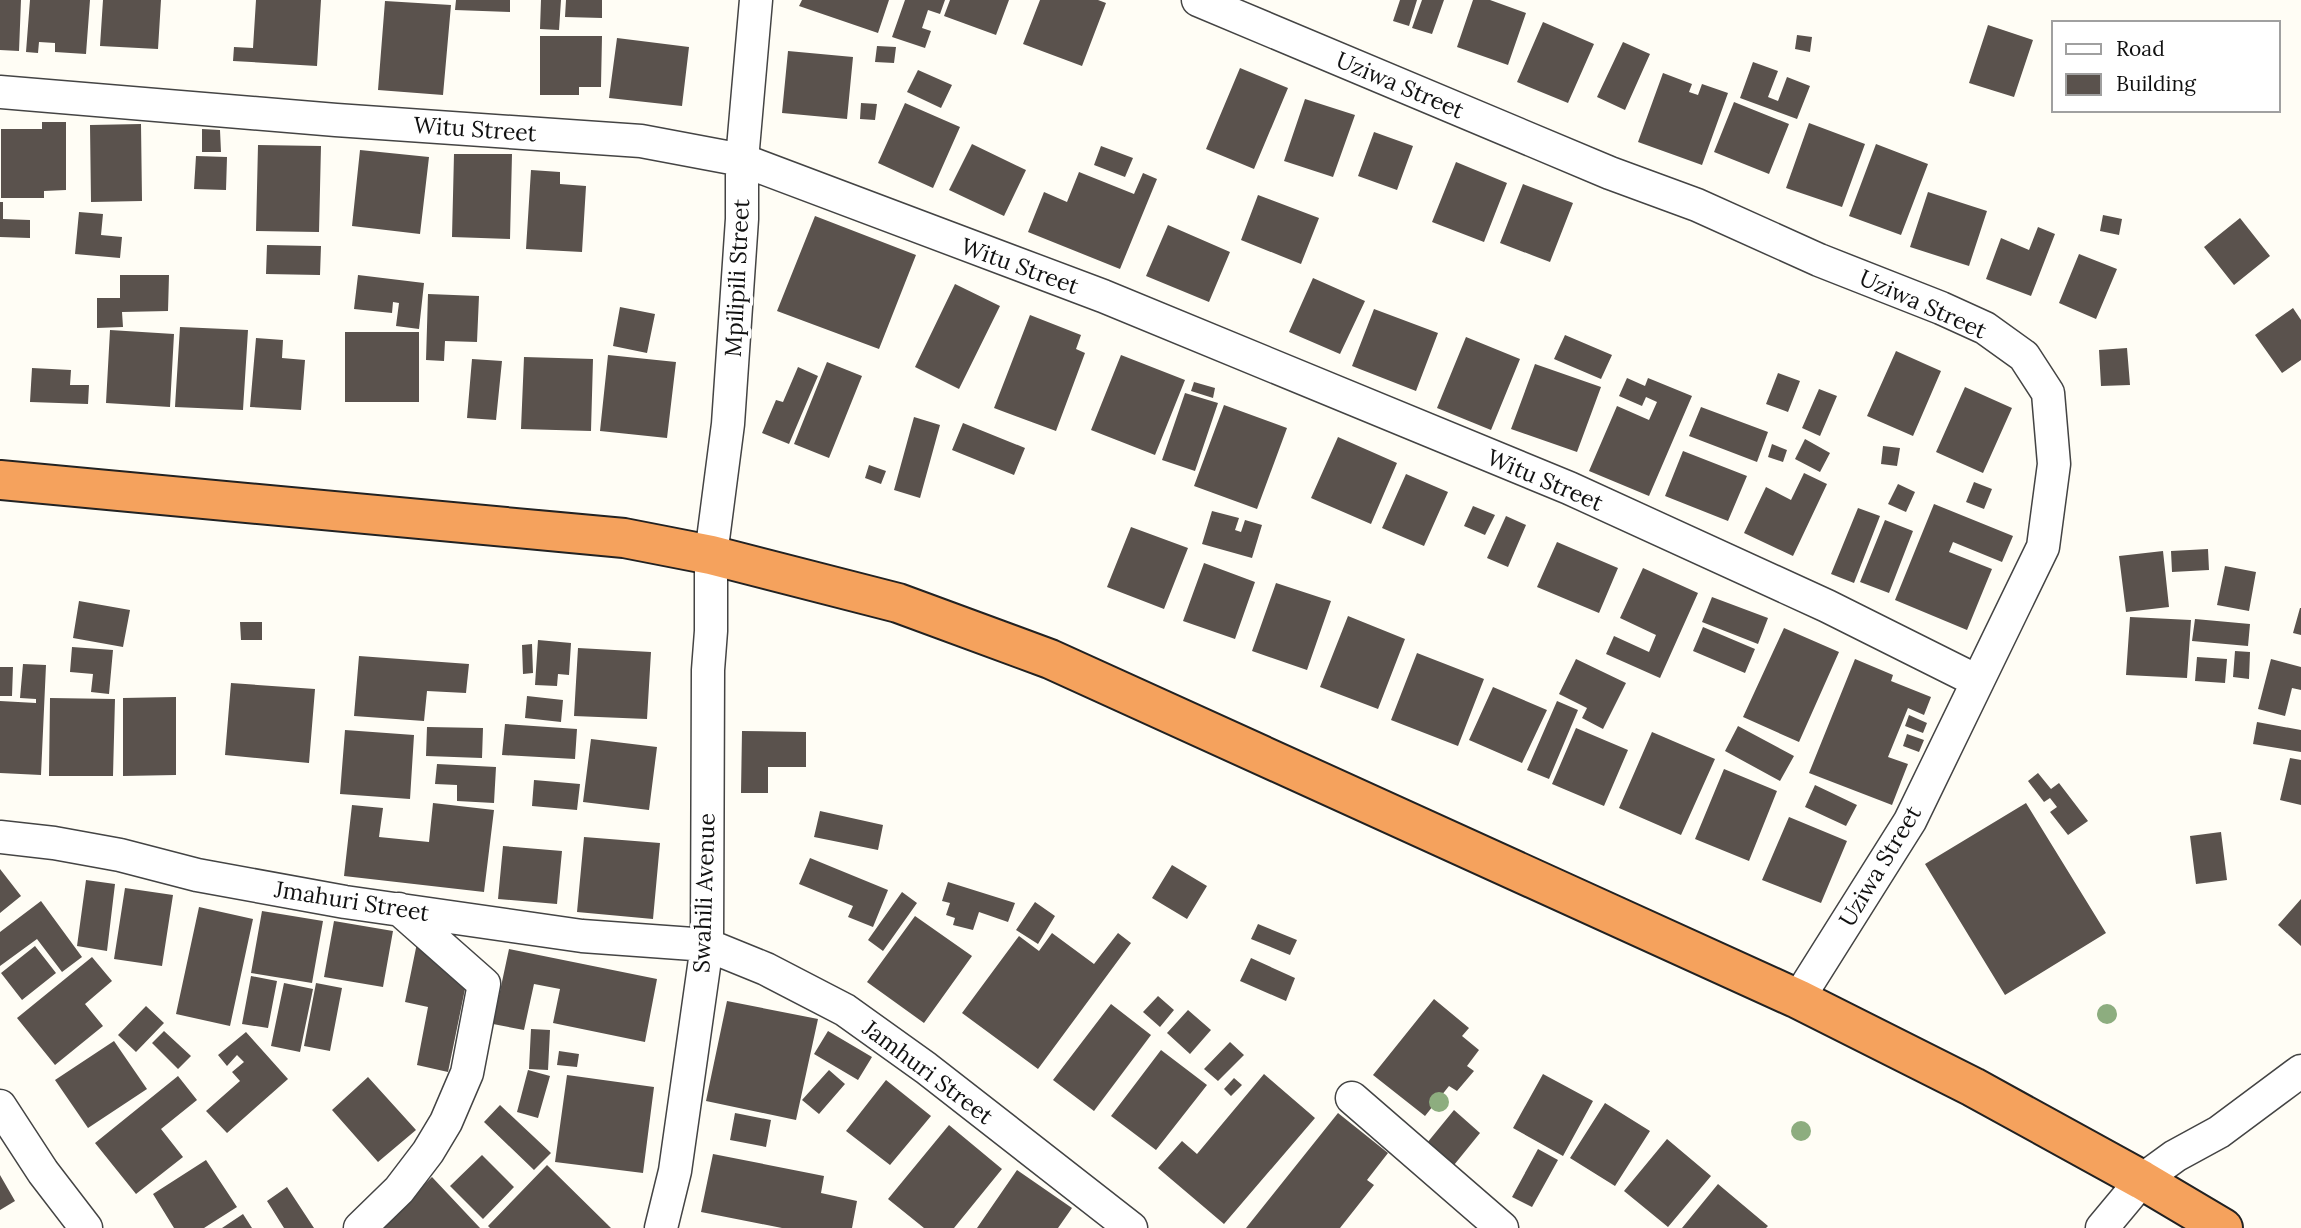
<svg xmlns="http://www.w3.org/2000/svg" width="2301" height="1228" font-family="Lora,serif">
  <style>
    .building { fill: #5a524d }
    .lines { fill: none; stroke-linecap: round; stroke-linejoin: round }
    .street-casing { stroke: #444; stroke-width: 35 }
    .highway-casing { stroke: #222; stroke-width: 42 }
    .street { stroke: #fff; stroke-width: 32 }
    .highway { stroke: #f5a25d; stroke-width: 38 }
    .tree { fill: #8dad7f }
    .labels { text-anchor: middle; stroke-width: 7; stroke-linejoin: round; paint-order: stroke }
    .street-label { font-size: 23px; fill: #111; stroke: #fff }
  </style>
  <rect width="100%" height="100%" fill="#fffdf5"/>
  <!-- building -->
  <path class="building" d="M0,0H21L19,51L0,50Z
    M30,0H90L86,54L55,52V43L39,42L38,53L26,52Z
    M103,0H161L158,49L100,46Z
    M256,0H321L317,66L233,61L234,47L253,48Z
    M456,0H510V12L455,10Z
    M541,0H561L559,30L540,29Z
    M566,0H602V18L565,17Z
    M802,0H889L878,33L799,6Z
    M905,0H945L940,14L928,10L922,28L931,31L925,48L892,37Z
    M950,0H1009L996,35L944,16Z
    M1040,0H1098L1106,3L1082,66L1023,44Z
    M1400,0H1417L1409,26L1393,21Z
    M1422,0H1444L1432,34L1412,28Z
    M1473,0H1490L1526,13L1508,65L1457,47Z
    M385,1L451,5L443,95L378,90Z
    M1543,22L1594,44L1568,103L1517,82Z
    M1988,25L2033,40L2014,97L1969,83Z
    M1797,35L1812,37L1810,52L1795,49Z
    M540,36H602L601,87H579V95H540Z
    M617,38L689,47L682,106L609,98Z
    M1623,42L1650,54L1625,110L1597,97Z
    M877,46L896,47L894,63L875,62Z
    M788,51L853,57L847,119L782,113Z
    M1753,62L1778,71L1768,97L1778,101L1787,77L1810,86L1797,119L1740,98Z
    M1240,68L1288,88L1254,169L1206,149Z
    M918,70L952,85L941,108L907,92Z
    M1663,73L1692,84L1689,92L1698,95L1702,84L1728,93L1702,165L1638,142Z
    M1305,99L1355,115L1333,177L1284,161Z
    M1734,102L1789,124L1769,174L1714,152Z
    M861,103L877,104L875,120L860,119Z
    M905,103L960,127L933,188L878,163Z
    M42,122H66V190L44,191V198H1V129H42Z
    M1809,123L1865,144L1842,207L1786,188Z
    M141,124L142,201L91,202L90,125Z
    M202,129L220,130L221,152H202Z
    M1374,132L1413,146L1397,190L1358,176Z
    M972,144L1026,170L1004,216L949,190Z
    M1876,144L1928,164L1901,235L1849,216Z
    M258,145L321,146L319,232L256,231Z
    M1101,146L1133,158L1125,177L1094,165Z
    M360,150L429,157L420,234L352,226Z
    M454,154H512L510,239L452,237Z
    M196,156L227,157L226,190L194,189Z
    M1456,162L1507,183L1484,242L1432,222Z
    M531,170L560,172V184L586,186L582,252L526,249Z
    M1079,172L1134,194L1143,173L1157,179L1120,269L1028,232L1044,192L1067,202Z
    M1523,184L1573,203L1550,262L1500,243Z
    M1928,192L1987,211L1969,266L1910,247Z
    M1258,195L1319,218L1301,264L1241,240Z
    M0,202H3V219L30,220V238L0,237Z
    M79,212L103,214L101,235L122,237L120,258L75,254Z
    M2103,215L2122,219L2119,235L2100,231Z
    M815,216L916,255L879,349L777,311Z
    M2240,218L2270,256L2234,285L2204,247Z
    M1168,225L1230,252L1209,302L1146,276Z
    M2038,227L2055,234L2031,296L1986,279L2001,238L2029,250Z
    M267,245L321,246L320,275L266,274Z
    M2079,254L2117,269L2096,319L2059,303Z
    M120,275H169L168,311L122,312L123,327L97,328V298H120Z
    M358,275L424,283L419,329L396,326L399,303L393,302L392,313L354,309Z
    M1313,278L1365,301L1340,354L1289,332Z
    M955,284L1000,306L959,389L915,367Z
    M428,294L479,296L477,342L445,341L444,361L426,360Z
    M620,307L655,314L647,353L613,346Z
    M2293,308L2301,320V360L2282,373L2255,335Z
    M1374,309L1438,333L1416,391L1352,366Z
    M1030,315L1081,335L1076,349L1085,353L1056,431L994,408Z
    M180,327L248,330L243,410L175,407Z
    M110,330L174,334L170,407L106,403Z
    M345,332H419V402H345Z
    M1565,335L1612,355L1601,379L1554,359Z
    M1466,337L1520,359L1491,430L1437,408Z
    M256,338L283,340L282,358L305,360L301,410L250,407Z
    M2127,348L2130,385L2101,386L2099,350Z
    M1896,351L1941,371L1913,436L1867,416Z
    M608,355L676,362L667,438L600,431Z
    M1121,355L1185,380L1155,455L1091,430Z
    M524,357L593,359L591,431L521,429Z
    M472,359L502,361L496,420L467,418Z
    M827,362L862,376L829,458L794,444Z
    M1535,364L1601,387L1577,452L1511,429Z
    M798,367L818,376L789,444L762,433L776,400L783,402Z
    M32,368L71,370L70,385H89L88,404L30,402Z
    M1778,373L1800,381L1788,412L1766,404Z
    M1627,378L1645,386L1648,378L1692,396L1649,496L1589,471L1617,406L1649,420L1657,402L1646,397L1642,406L1619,396Z
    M1194,382L1215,388L1213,398L1191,391Z
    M1965,387L2012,408L1983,473L1936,452Z
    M1819,389L1837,396L1820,436L1802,428Z
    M1185,393L1218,403L1195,471L1162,460Z
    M1224,405L1287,428L1257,509L1194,486Z
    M1701,407L1768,432L1757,462L1689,436Z
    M914,417L940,425L920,498L894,490Z
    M963,423L1025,448L1014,475L952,450Z
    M1338,437L1397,463L1371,524L1311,498Z
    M1805,439L1830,453L1820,472L1795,459Z
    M1772,444L1787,450L1783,462L1768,457Z
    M1883,446L1900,448L1897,466L1881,464Z
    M1683,451L1747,476L1728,521L1665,496Z
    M869,465L886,471L881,484L865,478Z
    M1804,473L1827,484L1793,556L1744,533L1766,487L1791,500Z
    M1406,474L1448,492L1424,546L1382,528Z
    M1974,482L1992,489L1984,509L1966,502Z
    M1898,484L1915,492L1906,512L1888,504Z
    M1934,504L2013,536L2002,562L1953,542L1949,552L1992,569L1967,630L1895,600Z
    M1473,506L1495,515L1485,535L1464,526Z
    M1858,508L1880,516L1854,583L1831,574Z
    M1212,511L1239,518L1235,530L1241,532L1245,520L1262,525L1252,558L1202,544Z
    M1506,516L1526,525L1508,567L1487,558Z
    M1885,520L1913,531L1889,593L1860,582Z
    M1131,527L1188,548L1164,609L1107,587Z
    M1557,542L1618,568L1599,613L1537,587Z
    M2208,549L2209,570L2172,572L2171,551Z
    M2163,551L2169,607L2126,612L2119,556Z
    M1204,563L1255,582L1235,639L1183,621Z
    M2225,566L2256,572L2249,611L2217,605Z
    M1643,568L1698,593L1660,678L1606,654L1614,636L1649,652L1656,635L1620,618Z
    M1276,583L1331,601L1307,670L1252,651Z
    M1712,597L1768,618L1758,644L1702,622Z
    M79,601L130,610L123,647L73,638Z
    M2300,608H2301V635L2293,633Z
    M1348,616L1405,639L1378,709L1320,687Z
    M2130,617L2191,620L2187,678L2126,675Z
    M2195,619L2250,624L2248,646L2192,641Z
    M240,622H262V640H241Z
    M1703,627L1755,649L1745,673L1693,651Z
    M1784,628L1839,652L1799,742L1743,717Z
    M538,640L571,643L569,675L558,674L557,686L535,685Z
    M532,644L533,673L523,674L522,645Z
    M72,647L113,650L109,694L91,692L93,674L70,672Z
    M578,648L651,652L647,719L574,716Z
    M2235,651L2250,652L2249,679L2233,677Z
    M1417,653L1484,679L1458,746L1391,720Z
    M359,656L469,664L466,693L427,691L424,721L354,716Z
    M2197,657L2227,659L2225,683L2195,681Z
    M1576,659L1626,683L1603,729L1582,718L1587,708L1559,694Z
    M1855,659L1893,675L1891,681L1931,697L1924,715L1908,708L1888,757L1908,764L1892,805L1809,773Z
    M2271,659L2301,667V690L2292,688L2285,716L2258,709Z
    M23,664L46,665L41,775L0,773V701L36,703V699L20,698Z
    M0,667H13L12,696H0Z
    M231,683L315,689L309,763L225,755Z
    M1493,687L1547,710L1522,763L1469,740Z
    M527,696L563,700L561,722L525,718Z
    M176,697V775L123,776V698Z
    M50,698L115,699L113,776H49Z
    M1557,701L1578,710L1549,779L1527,770Z
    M1909,715L1927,723L1923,733L1905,726Z
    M2257,722L2301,730V752L2253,744Z
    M505,724L577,729L575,759L502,755Z
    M1738,726L1794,756L1780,781L1725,751Z
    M427,727L483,728L482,758L426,756Z
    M1576,728L1628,750L1604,806L1552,784Z
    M345,730L414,735L410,799L340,794Z
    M742,731L806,732V767H768V793H741Z
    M1652,732L1715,759L1681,835L1619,808Z
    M1907,734L1924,740L1919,752L1903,746Z
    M591,739L657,747L649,810L583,802Z
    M2290,758L2301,760V805L2280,800Z
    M437,764L496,767L494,803L457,801V785L435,784Z
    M1724,769L1777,791L1749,861L1695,839Z
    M2038,773L2051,789L2059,783L2088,821L2068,835L2050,812L2057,807L2050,798L2044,802L2028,781Z
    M534,780L580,784L577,810L532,806Z
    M1815,785L1857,805L1846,826L1805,807Z
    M433,803L494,810L484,892L344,876L352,805L383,808L379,837L429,842Z
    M2026,803L2106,933L2005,995L1925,864Z
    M820,811L883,825L878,850L814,837Z
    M1789,817L1847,841L1821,903L1762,880Z
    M2221,832L2227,880L2196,884L2190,836Z
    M584,837L660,843L653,919L577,912Z
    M503,846L562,851L557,904L498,899Z
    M810,858L888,890L873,927L848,917L853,906L799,884Z
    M1172,865L1207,886L1187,919L1152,898Z
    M0,869L21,896L0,913Z
    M86,880L115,884L107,951L77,946Z
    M948,882L1015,903L1008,922L979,912L973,930L953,925L955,918L946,915L950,903L942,901Z
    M125,888L173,895L162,966L114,959Z
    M902,892L917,903L883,951L868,940Z
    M2301,899V946L2278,925Z
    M41,901L82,957L62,972L37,939L0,966V932Z
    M1035,902L1055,916L1038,944L1016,930Z
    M199,907L253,919L230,1026L176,1014Z
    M262,911L323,921L312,983L251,973Z
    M915,916L972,956L924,1023L867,982Z
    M334,921L393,931L383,987L324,977Z
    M1258,924L1297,940L1290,955L1251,939Z
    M1052,933L1094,964L1118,933L1131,943L1038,1069L962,1013L1019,936L1039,951Z
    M417,943L472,955L448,1072L417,1065L428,1007L405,1002Z
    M35,946L56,973L22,1000L1,973Z
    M509,949L657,979L645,1042L553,1023L560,989L534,984L524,1030L493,1024Z
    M92,957L112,981L85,1004L103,1026L55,1065L17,1018Z
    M1251,958L1295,978L1286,1001L1240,981Z
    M251,976L277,981L268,1028L242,1024Z
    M284,983L313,989L300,1052L271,1046Z
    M316,983L342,988L330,1051L304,1046Z
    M1158,996L1174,1010L1160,1027L1143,1012Z
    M1434,999L1469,1028L1462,1036L1479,1050L1467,1066L1474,1071L1457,1091L1449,1086L1425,1116L1373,1075Z
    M727,1001L818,1019L796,1120L706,1101Z
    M1111,1004L1151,1035L1094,1111L1053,1080Z
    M146,1006L164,1023L136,1052L118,1035Z
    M1188,1010L1211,1030L1190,1054L1167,1033Z
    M531,1029L550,1030L548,1070L529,1069Z
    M164,1031L191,1056L178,1069L152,1043Z
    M828,1031L872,1057L858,1080L814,1054Z
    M246,1032L288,1079L227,1133L206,1111L240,1081L232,1072L244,1062L237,1055L227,1066L218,1055Z
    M114,1041L147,1089L88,1128L55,1080Z
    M1230,1042L1244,1055L1218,1081L1204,1069Z
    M1161,1050L1207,1085L1156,1150L1111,1116Z
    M559,1051L579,1054L577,1067L557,1065Z
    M528,1070L550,1076L538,1118L517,1112Z
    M829,1070L845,1084L819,1114L802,1100Z
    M1264,1074L1315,1118L1224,1224L1158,1168L1182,1141L1197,1154Z
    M1543,1074L1593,1101L1563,1156L1513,1128Z
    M567,1075L654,1087L643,1173L555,1162Z
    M178,1076L197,1100L161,1129L183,1157L136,1194L95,1143Z
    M368,1077L416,1130L378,1162L332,1110Z
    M1234,1078L1242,1085L1231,1096L1224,1089Z
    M886,1080L931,1116L890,1165L846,1131Z
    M1605,1103L1650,1131L1615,1186L1570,1158Z
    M500,1105L551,1153L534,1170L484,1122Z
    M1454,1110L1480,1133L1454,1165L1427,1143Z
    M735,1113L771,1120L766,1147L730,1140Z
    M1338,1113L1388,1153L1367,1180L1374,1185L1340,1228H1246Z
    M949,1125L1002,1169L954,1228H924L888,1199Z
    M1667,1139L1711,1176L1668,1227L1624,1191Z
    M1538,1149L1558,1160L1532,1207L1512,1197Z
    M713,1154L824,1176L821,1193L857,1201L852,1228H782L701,1212Z
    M482,1155L514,1187L483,1219L450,1186Z
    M206,1160L237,1207L204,1228H174L153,1194Z
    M547,1165L611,1228H490L488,1226Z
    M1017,1170L1072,1208L1058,1228H977Z
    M0,1175L15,1201L0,1210Z
    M432,1177L480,1228H378Z
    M1718,1184L1768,1226L1766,1228H1682Z
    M287,1187L314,1228H284L267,1201Z
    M243,1214L252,1228H222Z"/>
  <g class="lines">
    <!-- street casing -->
    <g class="street-casing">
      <path id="street" d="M1198,0L1610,173L1697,205L1819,260L1941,308L1985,328L2024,356L2048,393L2054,464L2043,547L1910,821L1798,999
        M0,92L336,120L641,141L742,160L1103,296L1569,488L1827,606L1977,681
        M0,837L54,843L120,855L197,875L345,902L582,936L707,945L766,969L845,1010L926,1068L1131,1228
        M1352,1098L1502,1228
        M0,1106L43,1172L86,1228
        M360,1228L399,1190L428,1152L446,1122L467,1073L484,984L399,909
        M661,1228L675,1171L707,945L708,670L711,631V555L728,424L742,219V160L756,0
        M2102,1228L2142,1180L2175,1156L2219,1132L2301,1071"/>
    </g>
    <!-- highway casing -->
    <g class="highway-casing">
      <path id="highway" d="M0,480L624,538L711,555L898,603L1050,659L1798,999L1973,1087L2142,1180L2223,1228"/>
    </g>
    <!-- street -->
    <use href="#street" class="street"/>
    <!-- highway -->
    <use href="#highway" class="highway"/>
  </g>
  <!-- trees -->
  <g class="tree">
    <circle cx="2107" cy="1014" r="10"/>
    <circle cx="1439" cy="1102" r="10"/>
    <circle cx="1801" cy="1131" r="10"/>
  </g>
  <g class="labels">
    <!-- street labels -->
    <g class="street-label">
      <text transform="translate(1400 85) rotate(23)" y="8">Uziwa Street</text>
      <text transform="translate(475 129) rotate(4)" y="8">Witu Street</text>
      <text transform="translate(1020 266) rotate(20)" y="8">Witu Street</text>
      <text transform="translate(737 278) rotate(-87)" y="8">Mpilipili Street</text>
      <text transform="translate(1923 304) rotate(24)" y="8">Uziwa Street</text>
      <text transform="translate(1545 480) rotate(23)" y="8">Witu Street</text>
      <text transform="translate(1880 866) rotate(-59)" y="8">Uziwa Street</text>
      <text transform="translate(704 893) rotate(-88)" y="8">Swahili Avenue</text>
      <text transform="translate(352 901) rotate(9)" y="8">Jmahuri Street</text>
      <text transform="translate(928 1072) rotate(37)" y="8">Jamhuri Street</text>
    </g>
  </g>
  <!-- legend -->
  <rect x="2052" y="21" width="228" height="91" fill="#ffffff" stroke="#a0a0a0" stroke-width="2"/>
  <rect x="2066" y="44" width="35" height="10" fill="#ffffff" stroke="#a0a0a0" stroke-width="2"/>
  <text x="2116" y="56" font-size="21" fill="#111111">Road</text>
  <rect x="2066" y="74" width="35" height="21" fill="#5a524d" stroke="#a0a0a0" stroke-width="2"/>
  <text x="2116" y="91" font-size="21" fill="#111111">Building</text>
</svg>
